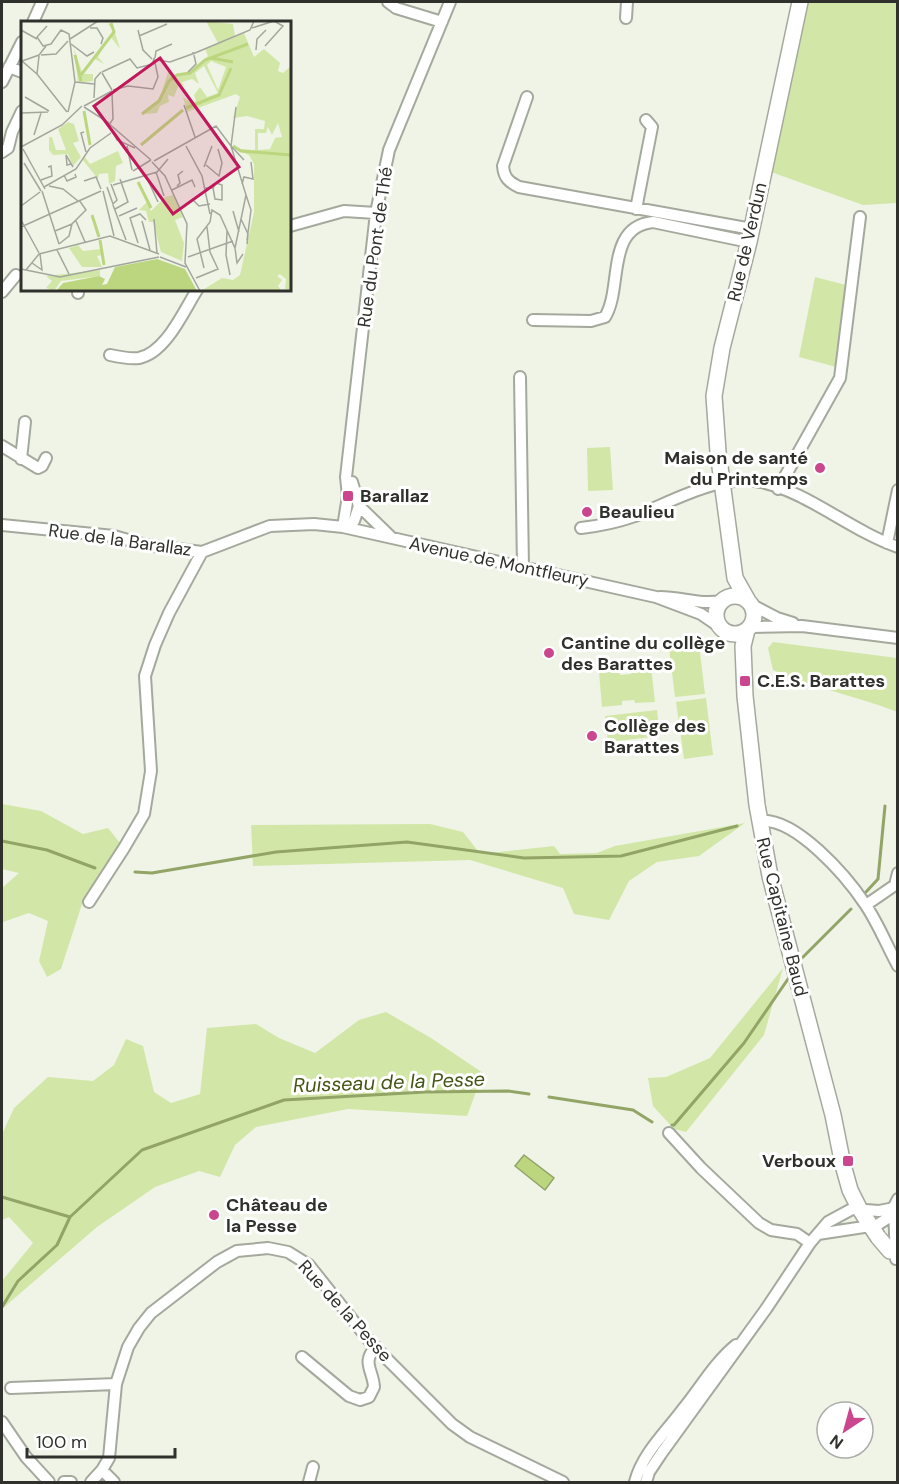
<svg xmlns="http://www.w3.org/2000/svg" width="899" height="1484" font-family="'DM Sans',sans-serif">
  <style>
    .green { fill: #d2e7a7 }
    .water { fill: #bcd67f; stroke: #92a466; stroke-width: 1.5 }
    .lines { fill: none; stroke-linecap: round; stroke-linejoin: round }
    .stream { stroke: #92a466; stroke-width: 3 }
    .street-casing { stroke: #a4a99d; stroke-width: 14 }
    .secondary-casing { stroke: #a4a99d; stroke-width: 18 }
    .street { stroke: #fff; stroke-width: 10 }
    .secondary { stroke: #fff; stroke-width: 15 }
    .poi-dot { fill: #ca478e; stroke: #fff; stroke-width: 2 }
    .labels { text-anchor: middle; stroke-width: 6; stroke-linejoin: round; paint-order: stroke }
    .street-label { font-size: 18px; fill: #30312c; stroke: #fff }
    .poi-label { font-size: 18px; font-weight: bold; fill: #30312c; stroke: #fff; text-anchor: start }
    .water-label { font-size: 20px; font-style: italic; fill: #445415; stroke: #fff }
    .inset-river { fill: none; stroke: #bcd67f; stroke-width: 3 }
    .inset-road { fill: none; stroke: #a3a69c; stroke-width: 1.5 }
    .view { fill: #c2185b; fill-opacity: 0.15; stroke: #c2185b; stroke-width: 3 }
    .inset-edge { fill: none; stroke: #30312c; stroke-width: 3 }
  </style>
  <rect width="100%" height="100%" fill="#eff4e7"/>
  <!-- green -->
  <path class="green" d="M808,2H897V203L863,205L771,172Z
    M815,277L846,285L840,368L799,357Z
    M610,447L613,490L588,491L587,448Z
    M698,636L705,694L675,697L668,640Z
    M773,642L897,658V712C857,696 813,688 773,670L768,648Z
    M651,666L655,702L635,703L634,700L622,701V705L602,707L599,672L619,670L620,675L631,674V668Z
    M706,698L713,755L684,759L676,702Z
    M657,710L660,736L608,742L605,716Z
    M2,804L41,811L83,834L108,828L124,848L83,901L61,969L47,977L39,961L48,921L29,913L3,922L2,888L19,873L2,869Z
    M745,823L699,856L657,862L629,881L609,920L574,914L563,888L470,860L253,866L251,825L430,824L463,832L478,851L490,853L554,846L560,854L597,853L615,846Z
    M783,968L764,1035L686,1132L674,1129L653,1106L648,1078L666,1077L710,1058Z
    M386,1012L431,1038L483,1073L467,1116L348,1109L256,1127L235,1145L220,1177L199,1171L155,1187L97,1227L2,1309V1281L33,1243L9,1217L2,1220V1130L3,1132L14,1108L48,1077L93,1081L114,1065L126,1039L143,1046L154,1092L171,1103L200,1094L207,1028L256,1024L279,1038L315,1053L359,1020Z"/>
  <!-- water -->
  <path class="water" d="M524,1155L554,1178L545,1190L515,1166Z"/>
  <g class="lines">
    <!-- stream -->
    <path class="stream" d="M2,841L47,850L95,868
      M135,872L152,873L276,852L407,842L524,858L621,856L737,826
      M866,892L878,879L885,806
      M802,958L851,909
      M549,1097L633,1110L652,1122
      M672,1125H674L744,1043L788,979
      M2,1197L70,1217L142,1150L284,1100L425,1092L508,1091L529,1094
      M2,1307L18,1281L57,1245L70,1217"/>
    <!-- street casing -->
    <g class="street-casing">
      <path id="street" d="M388,2L396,8L442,22
        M626,18L627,2
        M33,22L42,2
        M9,67L22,72
        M2,82L22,42
        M527,97L503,166C504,178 509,182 519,187L752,229
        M2,152L8,148L12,132L22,111
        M636,209L652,127L646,120
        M290,226L344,211L376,213
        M2,292L16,275
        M78,293V290
        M533,320L591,321L605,317C623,288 605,227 653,222L749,242
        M110,355C119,357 130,359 139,358C166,353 184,310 197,290
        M520,377L523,567
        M2,446L38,468L42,466L46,458
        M21,459L25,422
        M352,482L359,506L392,538
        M778,489L840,378L860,217
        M2,525L114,536L146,545L202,552L270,526L314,524L343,527L656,597L701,614L720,627
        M343,527L348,496L346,477L376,213L389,150L450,2
        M343,527L354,521L359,506
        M581,528C599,526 618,522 635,516C674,501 718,474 761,482C808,492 851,531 898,547
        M887,543L898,490
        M660,597C682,597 700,605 722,601
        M752,605L777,618L793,623
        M749,627L802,626L898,638
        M759,821C795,816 847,877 865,904C878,923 887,946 898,966
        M89,902L124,848L144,814L151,771L145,676L155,645L169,613L202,552
        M866,905L895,885L898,873
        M669,1133L701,1168L759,1223L771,1230L797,1234L810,1243
        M894,1208L896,1259
        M818,1234L877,1225L888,1218L898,1199
        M302,1357L349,1396L360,1400L369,1397L374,1387C373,1370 361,1362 376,1347
        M11,1388L116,1384
        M2,1422L26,1457L49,1482
        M102,1470L114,1482
        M64,1482H71
        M91,1482L102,1470L109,1458L116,1384L128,1347L139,1328L151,1313L217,1262L237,1251L268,1248L288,1252L309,1265L371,1343L452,1424L470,1437L563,1482
        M309,1482L313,1467
        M635,1482C642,1454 666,1432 683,1409C701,1387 714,1363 736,1345
        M646,1482L649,1472L661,1454L766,1309L810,1243L828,1222L852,1209L879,1211L894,1208"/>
    </g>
    <!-- secondary casing -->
    <g class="secondary-casing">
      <path id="secondary" d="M716 615a19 19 0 1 1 38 0a19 19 0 1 1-38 0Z
        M748,601L735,578L718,452L714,396L722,348L749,242L800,2
        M747,630L743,646L745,696L757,805L770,876L833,1115L843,1165L850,1190L859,1208L878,1237L890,1251"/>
    </g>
    <!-- street -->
    <use href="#street" class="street"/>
    <!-- secondary -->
    <use href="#secondary" class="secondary"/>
  </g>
  <!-- markers -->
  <g class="poi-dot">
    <circle cx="820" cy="468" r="6"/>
    <rect x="342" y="490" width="12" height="12" rx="3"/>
    <circle cx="587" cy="512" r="6"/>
    <circle cx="549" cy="653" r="6"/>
    <rect x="739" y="675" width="12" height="12" rx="3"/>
    <circle cx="592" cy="736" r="6"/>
    <rect x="842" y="1155" width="12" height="12" rx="3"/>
    <circle cx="214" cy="1215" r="6"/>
  </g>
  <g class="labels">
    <!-- street labels -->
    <g class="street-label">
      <text transform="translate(747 242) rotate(-77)" y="6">Rue de Verdun</text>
      <text transform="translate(375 247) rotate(-82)" y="6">Rue du Pont de Thé</text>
      <text transform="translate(120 540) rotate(8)" y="6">Rue de la Barallaz</text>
      <text transform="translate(499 562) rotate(12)" y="6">Avenue de Montfleury</text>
      <text transform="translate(782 917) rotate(76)" y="6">Rue Capitaine Baud</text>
      <text transform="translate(345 1311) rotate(48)" y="6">Rue de la Pesse</text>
    </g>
    <!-- poi labels -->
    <g class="poi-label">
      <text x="808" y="464" text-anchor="end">Maison de santé<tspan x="808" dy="21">du Printemps</tspan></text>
      <text x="360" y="502">Barallaz</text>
      <text x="599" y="518">Beaulieu</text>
      <text x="561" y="649">Cantine du collège<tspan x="561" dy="21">des Barattes</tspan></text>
      <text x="757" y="687">C.E.S. Barattes</text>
      <text x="604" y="732">Collège des<tspan x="604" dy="21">Barattes</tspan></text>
      <text x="836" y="1167" text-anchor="end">Verboux</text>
      <text x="226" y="1211">Château de<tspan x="226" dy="21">la Pesse</tspan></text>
    </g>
    <!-- water labels -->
    <g class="water-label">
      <text transform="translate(389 1082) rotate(-2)" y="7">Ruisseau de la Pesse</text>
    </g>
  </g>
  <!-- overview -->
  <g transform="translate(21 21)">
    <rect width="270" height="270" fill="#eff4e7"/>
    <path d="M185,0L212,3L214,15L197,22ZM91,2L99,28L89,15L77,36L83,43L74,38L62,53H72V60L57,62L53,28L61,51L93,10L87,3ZM223,12L233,36L243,28L259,42L257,50L262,52L270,45V270L264,268L265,258L259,253L256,255L261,259L257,265L260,269L180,270L201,257L212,259L219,254L233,191V143L228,134L216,129L212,123L219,128L234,129V108H243L244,100L226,95L212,97L219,76L215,73L166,91L162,76L170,82L175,80L173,74L179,66L186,76L197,72L183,45L174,52L178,63L171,58L161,61L163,65L158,63L153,76L147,74L148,81L139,85L136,92L125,93L124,89L139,77L148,48L150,56L167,52L187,35L184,28ZM190,40L205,46L197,69L186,44ZM257,102L261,116L254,117L249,128L237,129V112H245L247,106L251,114ZM47,101L53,103L58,120L52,122L60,136L52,145L47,133L32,134L28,129V116H31L35,129H45L37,108ZM105,127L97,130L102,142L95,145L94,160L88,163L87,152L78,153L77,158L61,138L63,135L69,143L97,130ZM152,174L162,196L154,199L163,222L161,240L140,231L132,201H128L125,190L118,189L126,181L130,190L144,176ZM57,224L62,230L80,228L81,234L76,235L81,246H61L48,227ZM79,249V255L40,260L33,270L25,267L31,260L25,255Z" fill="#d2e7a7" fill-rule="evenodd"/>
    <path d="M136,238L164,248L176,270H35L42,262L78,255L84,258L81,264L86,263L94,246Z" fill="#bcd67f"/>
    <path class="inset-river" d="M54,34L60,60M190,37L212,41M60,54L93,11L90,2M165,87L198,74L210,47M63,90L69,124M121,93L138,80L148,60L156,54L169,52L184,39L227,23M120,124L162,89M212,125L220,130L270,134M117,161L130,187M71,194L78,216M79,219L83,244"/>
    <path class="inset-road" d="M26,5L16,16L22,25L30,23L40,9L48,13L54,61L47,91M69,7H76L82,17L80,23M231,7L253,0M0,9L16,18M117,9L122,29L131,38M118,15L146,3M49,18L77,0M50,23L66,35L73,31M25,25L18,34L1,40L16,53L46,91M244,25L262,5L253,0M235,29L236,18L245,9M174,32L229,9L233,0M20,34L35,33L47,20M134,37L135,30L151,23M135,39L149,41L174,32H171M81,51L109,38L116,47L132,43M167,51L175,43L173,34M81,52L91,69M16,53L18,35M54,61L73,63M92,69L107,65L132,68L137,56L133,37L132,41M4,76L28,90M73,77L74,58L80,51M163,84L174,116M63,85L91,70M63,86L88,102M215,86L210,125L223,139M0,92L27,91M86,101L130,139M88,104L96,119L114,127M88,104L92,98L91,71M63,111L60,112L65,131M13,114L20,92M106,125L111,149M165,125L181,155L189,193M0,126L41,104L61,85M2,128L24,168M133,140L195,105L210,125L225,174M131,141L144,155L166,203L164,242L179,270M3,142L20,170M50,143L46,144L45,134L52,146M185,144L198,155L201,142L197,128M183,146L191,125M112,150L130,139M135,151L143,175M124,153L137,181M43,154L46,160L55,156L54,153M20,159L31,155L30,145L27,146M63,160L75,156L80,168M221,163L223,156L232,158L230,141M92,164L136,151L147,138M28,165L42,168L57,180M156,165L159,162L157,154L162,150M23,166L55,148L69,127L90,112M86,166L92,183L96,179L90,163M184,167H192L194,178L201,179V164L195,162L192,167M151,169L171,159L174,166M21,170L38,223M82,170L93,215M171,178L178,185L189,183M92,184L105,219M0,185L19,171M94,188L107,181L99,158M212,190L218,211M98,195L116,187M133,198L136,232M220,198L227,213L226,223M0,199L18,232M55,200L64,221M121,200L129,229M0,206L80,170M34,210L51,203M206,210L205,234L209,254M117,222L109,197L119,193L125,199M38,223L48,215L51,203L65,189L58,179M214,227L216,242L222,233M36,229L48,253M18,233L89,215L138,233M139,236L165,246M167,236L212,220M11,242L21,249L19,233M183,247L176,218L189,201L191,189L199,194L214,227L225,174L230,189L226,219M0,248L39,256L138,236M5,249L18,233M175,257L197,248L189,231L186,206"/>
    <path class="view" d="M139,37L218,146L152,193L73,85Z"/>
    <rect width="270" height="270" class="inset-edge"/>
  </g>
  <!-- border -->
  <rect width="899" height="1484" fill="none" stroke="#30312c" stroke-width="6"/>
  <!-- north arrow -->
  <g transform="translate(845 1430) rotate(216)"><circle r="28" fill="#ffffff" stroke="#acadab" stroke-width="1.5"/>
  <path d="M0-4.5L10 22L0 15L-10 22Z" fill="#ca478e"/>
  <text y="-9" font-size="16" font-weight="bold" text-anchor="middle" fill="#30312c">N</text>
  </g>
  <!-- scale -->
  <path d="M27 1448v9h148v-9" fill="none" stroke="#30312c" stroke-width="3"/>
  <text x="36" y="1448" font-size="18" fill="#30312c" stroke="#ffffff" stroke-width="4.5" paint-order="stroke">100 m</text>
</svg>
